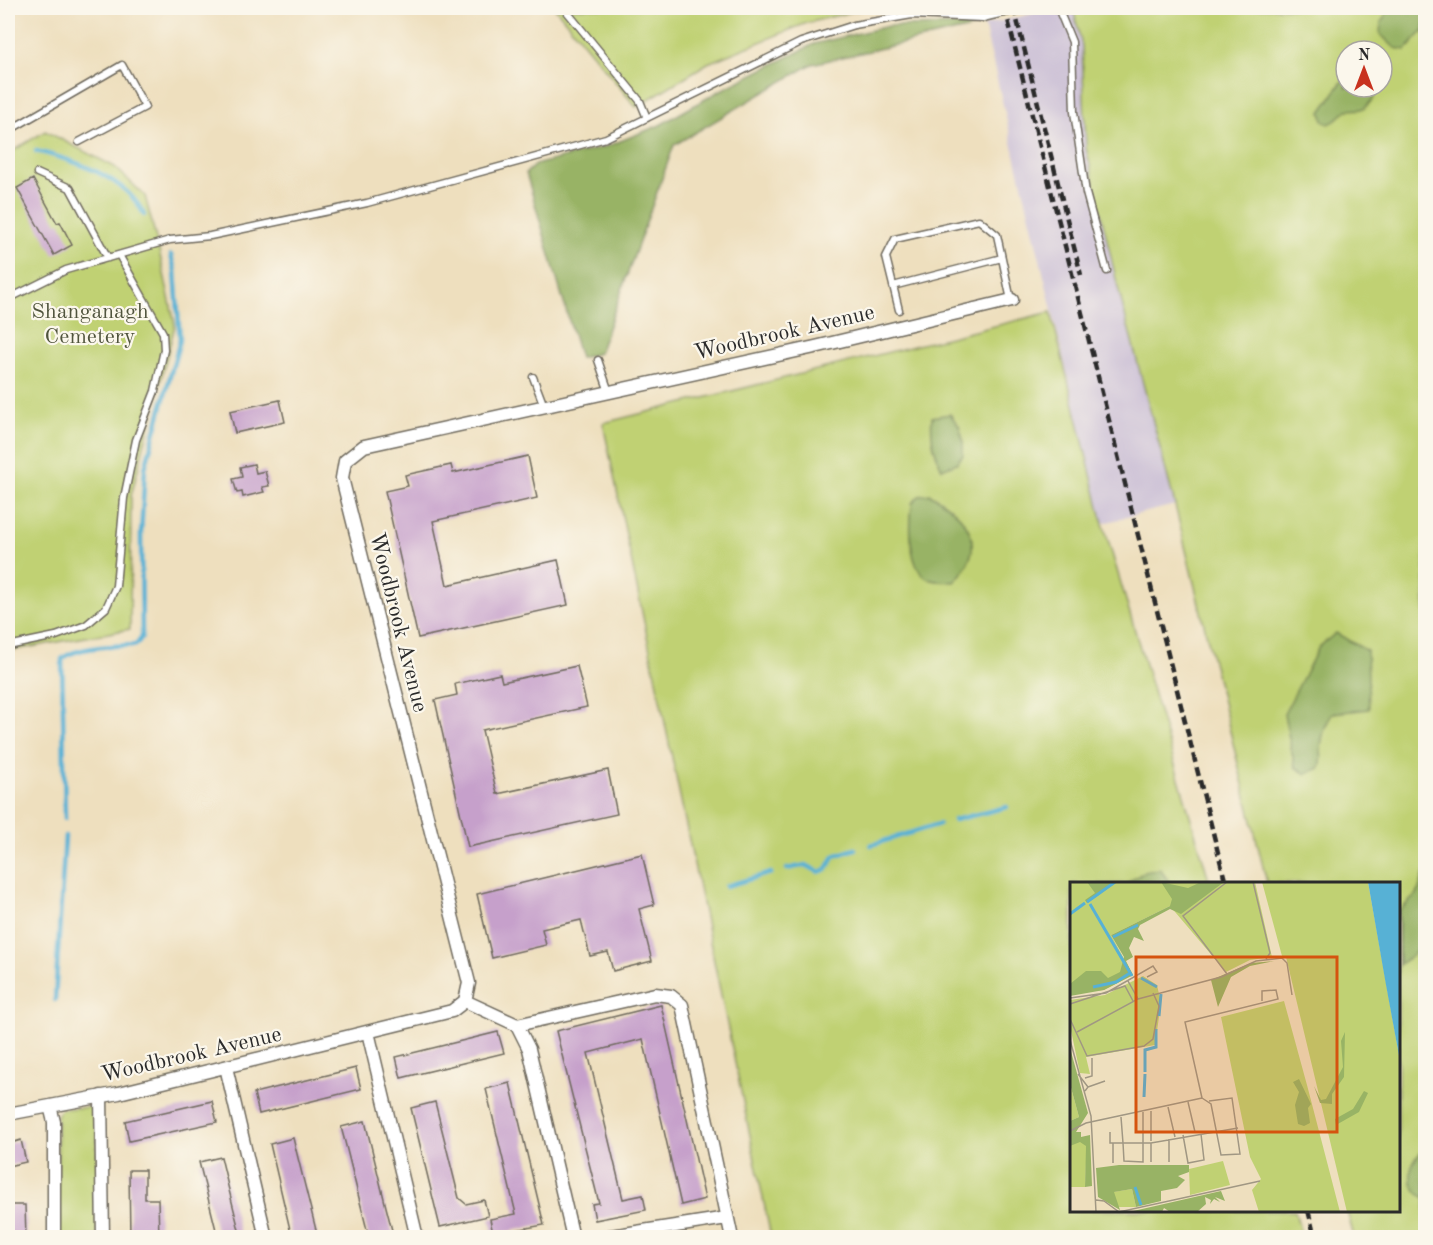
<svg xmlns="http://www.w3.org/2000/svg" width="1433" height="1245" font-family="'Old Standard TT',serif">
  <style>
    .industrial { fill: #cbbfd5 }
    .green { fill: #c0d173; stroke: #767e4f; stroke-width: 1.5; fill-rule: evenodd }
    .forest { fill: #98b365; stroke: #626f48; stroke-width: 1.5 }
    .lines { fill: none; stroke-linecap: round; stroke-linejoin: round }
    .stream { stroke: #57b1d5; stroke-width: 4.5 }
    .building { fill: #c6a0cb }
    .service-casing { stroke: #6f6a5e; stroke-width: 9 }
    .minor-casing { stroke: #6f6a5e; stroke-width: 15 }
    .service { stroke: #fff; stroke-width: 6 }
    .minor { stroke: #fff; stroke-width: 12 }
    .rail { stroke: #2b2b2b; stroke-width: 4.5; stroke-dasharray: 9 4.5; stroke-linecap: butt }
    .service-bridge-casing { stroke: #6f6a5e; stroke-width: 9; stroke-linecap: butt }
    .service-bridge { stroke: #fff; stroke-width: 6 }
    .labels { text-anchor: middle; stroke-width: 4.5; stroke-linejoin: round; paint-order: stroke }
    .park-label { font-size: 22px; fill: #50543d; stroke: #fbf7ec }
    .street-label { font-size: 22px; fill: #2b2b2b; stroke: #fbf7ec }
    .inset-river { fill: none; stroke: #57b1d5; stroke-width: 3 }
    .inset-road { fill: none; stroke: #a09783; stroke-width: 1.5 }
    .view { fill: #d5540f; fill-opacity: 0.15; stroke: #d5540f; stroke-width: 3 }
    .inset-edge { fill: none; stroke: #2b2b2b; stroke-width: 3 }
  </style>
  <rect width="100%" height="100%" fill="#fbf7ec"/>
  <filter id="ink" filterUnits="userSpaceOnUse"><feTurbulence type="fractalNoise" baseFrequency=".0167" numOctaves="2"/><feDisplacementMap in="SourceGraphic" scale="12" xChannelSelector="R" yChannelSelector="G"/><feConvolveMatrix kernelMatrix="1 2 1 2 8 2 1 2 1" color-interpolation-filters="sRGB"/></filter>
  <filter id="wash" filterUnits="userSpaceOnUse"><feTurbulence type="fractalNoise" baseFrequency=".008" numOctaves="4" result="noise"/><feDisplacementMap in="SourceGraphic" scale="24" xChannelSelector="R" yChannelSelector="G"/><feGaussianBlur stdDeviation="1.35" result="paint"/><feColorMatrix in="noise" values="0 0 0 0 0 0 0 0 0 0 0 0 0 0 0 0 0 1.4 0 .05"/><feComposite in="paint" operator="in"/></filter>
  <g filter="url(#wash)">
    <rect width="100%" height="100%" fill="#eedfbe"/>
    <!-- industrial -->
    <path class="industrial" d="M1045,8H1073L1082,46L1086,148L1119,292L1175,505L1103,523L984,25L1045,11Z"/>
    <!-- green -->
    <path class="green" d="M555,8H867L807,23L708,63L636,107Z
      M1073,8H1425V1237H1354L1347,1211L1398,1210V884L1267,883L1175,505L1119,292L1086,148L1082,46ZM1346,51H1382V87H1346Z
      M45,131L115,167L145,196L158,246L175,325L131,496L130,629L8,651V154Z
      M1051,312L1103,523L1210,883L1072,884V1210L1295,1211L1302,1237H771L603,423Z
      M91,1107L97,1117V1237H59L57,1116L61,1109Z"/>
    <!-- forest -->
    <path class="forest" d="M1389,8H1425V29L1406,50L1395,48L1380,34L1381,23Z
      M984,25L812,64L674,145L599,353L580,358L526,173L535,165L608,146L660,125L721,90L814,44L888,26Z
      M1346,76V87H1376L1374,98L1364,109L1347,110L1335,121L1329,124L1323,120L1321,112Z
      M950,414L959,426L963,439V455L957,463L942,469C934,451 930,437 932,417Z
      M930,494C968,516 990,545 954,582C946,581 936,582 929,579C907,570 910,522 912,503L919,496Z
      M1336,633L1367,651L1369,709L1333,713C1326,722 1322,736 1321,747C1321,755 1323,760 1320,768L1306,774L1295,767L1284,714L1319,647Z
      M1160,869L1170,883H1127L1144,872Z
      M1425,871C1426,895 1432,936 1414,954C1409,959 1403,960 1399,965V911L1417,894Z
      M1425,1150V1198C1406,1188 1406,1161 1425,1150Z"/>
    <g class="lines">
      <!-- stream -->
      <path class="stream" d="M36,151C74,160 127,177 144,215
        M65,818L62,659C76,646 116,646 136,645L142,637L141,534L145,468L180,340L175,271L171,255
        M954,820L1007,807
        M871,845L939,824
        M787,869L806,865L819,872L827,869L834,856L855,849
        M726,886L771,873
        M55,1000L65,836"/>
    </g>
    <g id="blocks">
      <!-- building -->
      <path class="building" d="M33,179L57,223L60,222L72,245L54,255L17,188Z
        M280,400L285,422L235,433L230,411Z
        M528,456L537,498L433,521L447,585L558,560L568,605L418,638L385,491L408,486L405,475L451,465L453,473Z
        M254,464L256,473L265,471L269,486L262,487L264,492L243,497L242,492L237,493L233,479L242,477L240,467Z
        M577,666L587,707L482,730L497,794L608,770L617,814L468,847L435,700L457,695L455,684L500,674L502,682Z
        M642,854L654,905L639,909L652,961L613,971L608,952L590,956L581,920L542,929L546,945L492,958L477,894Z
        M661,1005L705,1199L681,1205L643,1039L588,1053L623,1199L643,1195L646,1210L595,1220L592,1204L599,1203L556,1031Z
        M498,1032L504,1053L401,1078L396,1057Z
        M356,1068L361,1089L259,1114L254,1093Z
        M510,1083L544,1225L493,1234L490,1219L516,1214L486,1089Z
        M212,1101L217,1122L129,1141L125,1121Z
        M435,1102L459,1198L466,1204L484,1200L488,1216L440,1227L411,1108Z
        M365,1121L386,1207L394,1238H369L345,1142L341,1127Z
        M293,1138L318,1238H292L270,1144Z
        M21,1140L26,1162L8,1166V1144Z
        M221,1157L228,1186L241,1238H218L199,1162Z
        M129,1170H145V1199H158L159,1238H130Z
        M8,1205H25L26,1238H8Z"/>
    </g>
  </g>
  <g filter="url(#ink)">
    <use href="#blocks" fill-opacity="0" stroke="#6f6a5e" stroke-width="1.5"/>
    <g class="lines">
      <!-- service casing -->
      <g class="service-casing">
        <path id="service" d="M564,8L640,101L647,118
          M1054,8H1058L1072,42L1074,112L1086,193L1107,271
          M915,14L934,8
          M8,131L122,65L145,107L79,142
          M37,173L70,188L108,258
          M8,285L14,296L8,300
          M893,286L1002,258
          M14,296L66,270L170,240L210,236L367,203L606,138L801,42L854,25L912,15L983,18
          M899,310L886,257L895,239L979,220L997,235L1011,300
          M598,360L609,392
          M533,377L544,406
          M8,646L56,636L86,625L106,608L116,586L124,498L136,440L155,391L164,350L163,333L119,255"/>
      </g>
      <!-- minor casing -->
      <g class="minor-casing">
        <path id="minor" d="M465,1001L517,1025L529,1049L573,1238
          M517,1025L655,994L671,996L682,1005L732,1238
          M368,1032L417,1238
          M226,1067L266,1238
          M101,1096L103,1238
          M50,1106L54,1122V1238
          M8,1114L119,1093L452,1011L465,1001L469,983L342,478L345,461L364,446L815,347L1012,300
          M598,1238L727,1218"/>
      </g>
      <!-- service -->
      <use href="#service" class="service"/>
      <!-- minor -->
      <use href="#minor" class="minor"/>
      <!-- rail -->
      <path class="rail" d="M1005,8L1226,884
        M1014,8L1081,275
        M1308,1210L1315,1238"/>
      <!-- service-bridge casing -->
      <g class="service-bridge-casing">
        <path id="service-bridge" d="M983,18L1025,8"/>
      </g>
      <!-- service-bridge -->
      <use href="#service-bridge" class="service-bridge"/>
    </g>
  </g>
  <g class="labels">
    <!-- park labels -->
    <g class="park-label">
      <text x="90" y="318">Shanganagh<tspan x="90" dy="25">Cemetery</tspan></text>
    </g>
    <!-- street labels -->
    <g class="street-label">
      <text transform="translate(784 331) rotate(-13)" y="8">Woodbrook Avenue</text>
      <text transform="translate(400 622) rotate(76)" y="8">Woodbrook Avenue</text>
      <text transform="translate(191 1053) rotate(-13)" y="8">Woodbrook Avenue</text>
    </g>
  </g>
  <!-- overview -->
  <g transform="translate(1070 882)">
    <rect width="330" height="330" fill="#eedfbe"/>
    <path d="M0,0H17L25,9L42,0H185L202,75L180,78L156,90L100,24L41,53L63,93L34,108L0,111ZM192,0H298L330,179V330H277L216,75L212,74ZM73,94L87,103L91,121L85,163L16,175L20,192L10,191L0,144V118L35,113ZM214,119L237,203L270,330H189L182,308L191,297L180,275L151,135ZM0,202L9,235L0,239ZM17,256L15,305H0V259ZM153,279L160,303L120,313L119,287ZM62,307L66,325H46L43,310Z" fill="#c0d173"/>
    <path d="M17,0H47L17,21L15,18L25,11ZM91,0L118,6L131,0H154L111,32L100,27L70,43L68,47L74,59L64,55L59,66L63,75L56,79L63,93L34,108L0,114V102L16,89H31L38,96L50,90L54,75L41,53L100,24L102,17ZM204,79L180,84L161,95L148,125L141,98L181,81ZM275,150L274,195L262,212V222L250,221L244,204L251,218L256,217L273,185L271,159ZM0,166L18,231L6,250H11V255L20,253L22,304L15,305L16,264L10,260L0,264V239L9,235L0,202ZM229,197L241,222L238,226L240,241L234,244L228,242L225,223L229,210L223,200ZM294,209L298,211L289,230L266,243L265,237L283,227ZM49,283H119V290L108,294L115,298L107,306L91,309V319L66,325L62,307L44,310L50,328L28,315L26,286ZM151,309L155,319L145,315L150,320L144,317L140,322L141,318L135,315L136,322L127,330H100L94,326L92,330H59Z" fill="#98b365"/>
    <path d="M298,0H330V179L316,103Z" fill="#57b1d5"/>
    <path class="inset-river" d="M17,20L45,0M20,22L62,94M0,32L15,21M43,55L68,43M71,96L87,105M23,105L46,100L60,91M89,134L91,112M75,190V168L86,165V147M74,215L75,192M65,305L71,323"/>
    <path class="inset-road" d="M183,0L200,71L196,77M157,92L113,34L157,0M0,116L36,111L83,84L87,90L77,95M68,117L151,95L186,79L212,76L217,81L222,113M0,122L55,104L63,119M0,137L17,174L74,164L83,157L89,124L83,111M7,150L68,117L58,99M0,158L21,234L26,330M8,192L18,205L15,209M15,196L22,194V176M18,205L35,199M132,216L115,140L208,117L206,108L192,109V119M132,216L141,222L151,273L170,272L162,216L139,219M118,220L125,250M98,225L105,255M81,229V259M51,235L53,261H81L168,246M0,249L16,241L132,216M40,250V261H53L54,279L73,280V230M113,253L118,281L134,278L131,252M99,257V280M43,261V281M81,261V280M26,318L34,319L49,330L190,299"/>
    <path class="view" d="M66,75H267V250H66Z"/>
    <rect width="330" height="330" class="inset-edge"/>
  </g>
  <!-- margin -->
  <rect width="1433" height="1245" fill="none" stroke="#fbf7ec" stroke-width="30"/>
  <!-- north arrow -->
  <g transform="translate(1364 69)"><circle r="28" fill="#fbf7ec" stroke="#a8a59f" stroke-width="1.5"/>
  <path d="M0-4.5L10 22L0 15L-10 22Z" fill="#c8321e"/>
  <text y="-9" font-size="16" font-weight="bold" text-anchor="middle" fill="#2b2b2b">N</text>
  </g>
</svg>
